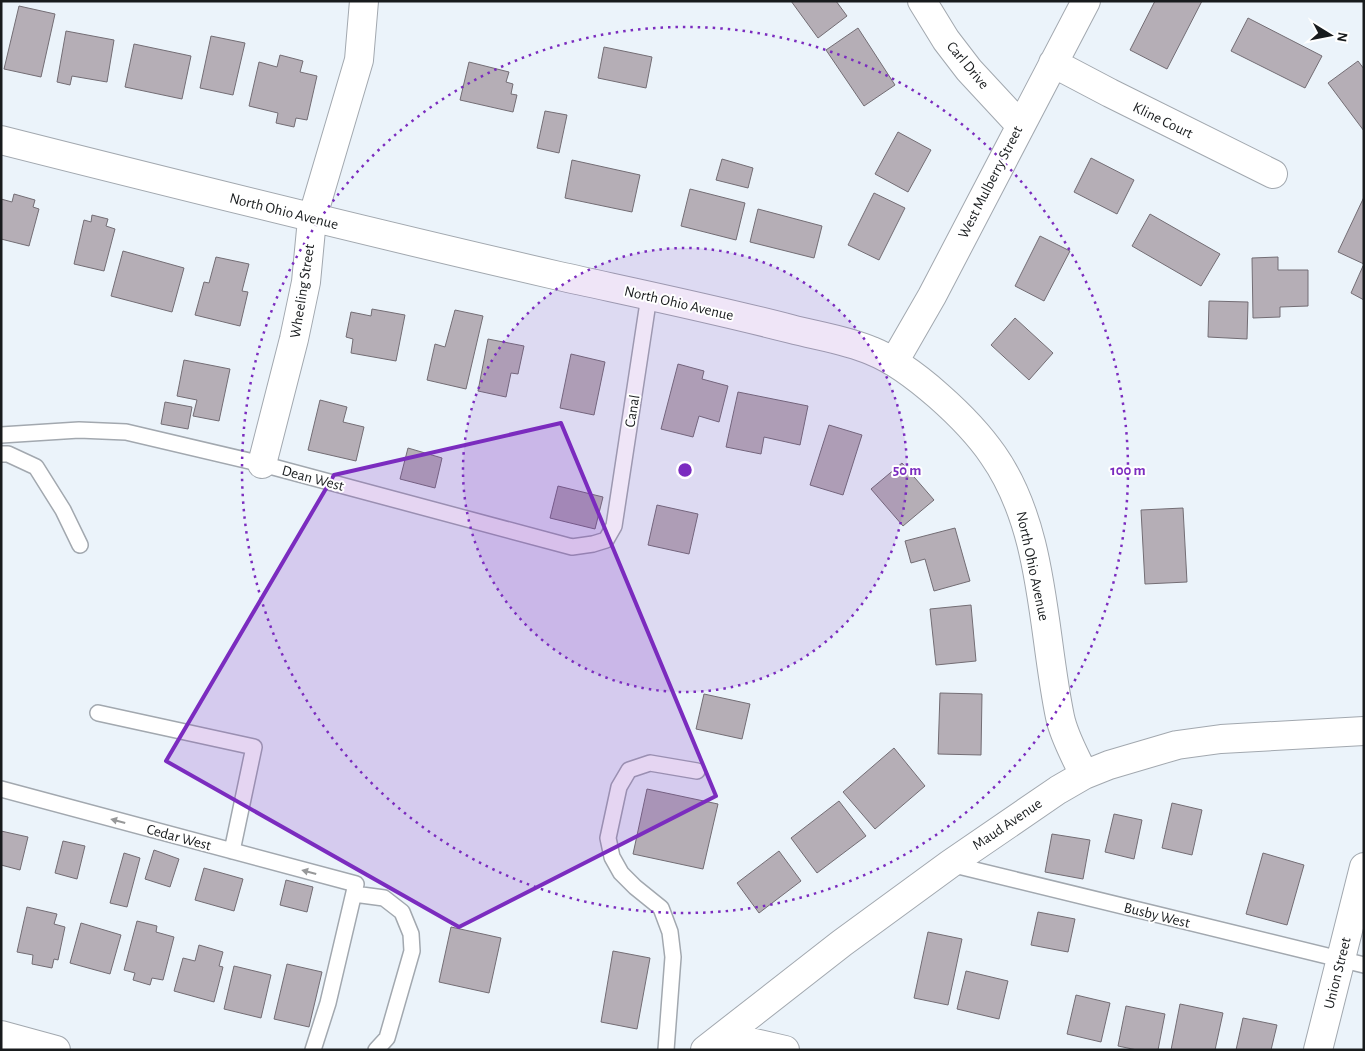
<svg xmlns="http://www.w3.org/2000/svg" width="1365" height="1051" font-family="'Alegreya Sans',sans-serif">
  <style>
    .building { fill: #b5aeb6; stroke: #736d74 }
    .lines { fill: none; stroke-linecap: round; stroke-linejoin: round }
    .lane-casing { stroke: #a2a8af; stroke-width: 18 }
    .street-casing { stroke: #a2a8af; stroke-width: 30 }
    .lane { stroke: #fff; stroke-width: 15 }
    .street { stroke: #fff; stroke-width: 28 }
    .oneway { fill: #979899 }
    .marked { fill: #7b2cbf; fill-opacity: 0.2; stroke: #7b2cbf; stroke-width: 4; stroke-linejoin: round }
    .ring { fill: none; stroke: #7b2cbf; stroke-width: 2.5; stroke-dasharray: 2.5 5 }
    .labels { text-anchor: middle; stroke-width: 4; stroke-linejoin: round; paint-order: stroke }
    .street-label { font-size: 15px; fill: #181b1d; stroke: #fff }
    .centre { fill: #7b2cbf; stroke: #fff; stroke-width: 2.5 }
    .ring-label { font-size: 15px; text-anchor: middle; font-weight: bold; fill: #7b2cbf; stroke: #fff; stroke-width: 4; stroke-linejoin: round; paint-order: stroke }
  </style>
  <rect width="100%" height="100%" fill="#ebf3fa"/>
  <!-- building -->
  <path class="building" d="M791,1H836L847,16L818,38Z
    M1155,1H1202L1167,69L1130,50Z
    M19,6L55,14L41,77L4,69Z
    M1248,18L1322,56L1305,88L1231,51Z
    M858,28L895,85L864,106L826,50Z
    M66,31L114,40L107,82L72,76L70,85L57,82Z
    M211,36L245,43L233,95L200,88Z
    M134,44L191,56L182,99L125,87Z
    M604,47L652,57L646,88L598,78Z
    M280,55L303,61L300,72L317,76L307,120L296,118L294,127L276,123L278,113L249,106L259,62L277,67Z
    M1358,61L1364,69V131L1328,83Z
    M469,62L509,72L506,82L513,84L511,94L517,95L513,112L460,100Z
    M545,111L567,115L559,153L537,148Z
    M898,132L931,150L908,192L875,174Z
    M1091,158L1134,180L1117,214L1074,192Z
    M722,159L753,168L748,188L716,180Z
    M572,160L640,175L632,212L565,198Z
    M690,189L745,203L736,240L681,226Z
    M874,193L905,208L879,260L848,245Z
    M14,194L35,200L33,207L39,209L29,246L1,239V199L12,202Z
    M1364,197V264L1338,252Z
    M758,209L822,226L814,258L750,242Z
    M1150,214L1220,254L1201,286L1132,246Z
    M92,215L108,219L106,226L115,229L104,271L74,264L84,220L91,222Z
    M1040,236L1070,251L1044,301L1015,286Z
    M123,251L184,268L172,312L111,296Z
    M216,257L249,264L242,291L248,292L240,326L195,315L204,282L209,283Z
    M1278,257V270H1308V306L1280,307V317L1253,318L1252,258Z
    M1363,266L1364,267V300L1351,293Z
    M1209,301L1248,302L1247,339L1208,337Z
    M372,309L405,315L396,361L351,353L353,339L346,337L351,312L371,316Z
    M455,310L483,316L466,389L427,380L435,344L445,347Z
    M1015,318L1053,353L1029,380L991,345Z
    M488,339L524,346L518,374L511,373L506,397L478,391Z
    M571,354L605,362L594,415L560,408Z
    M184,360L230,369L219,421L193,416L197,400L177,396Z
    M678,364L704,371L702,379L728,386L719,422L699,416L693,437L661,429Z
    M738,392L808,406L800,445L764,437L761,454L726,447Z
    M320,400L347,407L343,422L364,427L356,461L308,450Z
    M165,402L192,407L188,429L161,424Z
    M829,425L862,435L843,495L810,485Z
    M408,448L442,458L435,488L400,479Z
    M902,463L934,500L903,526L871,489Z
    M558,486L603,497L595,529L550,518Z
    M657,505L698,514L689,554L648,545Z
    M1183,508L1187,582L1145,584L1141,510Z
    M955,528L970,581L934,591L925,559L911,563L905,541Z
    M971,605L976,661L936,665L930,609Z
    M940,693L982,694L981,755L938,754Z
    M704,694L750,704L742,739L696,729Z
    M894,748L925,786L875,829L843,792Z
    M647,789L718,804L703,869L633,854Z
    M839,801L866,836L817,873L791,838Z
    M1172,803L1202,810L1192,855L1162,848Z
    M1114,814L1142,820L1134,859L1105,852Z
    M1,831L28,837L20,870L1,865Z
    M1052,834L1090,840L1083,879L1045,872Z
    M63,841L85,846L77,879L55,873Z
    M154,850L179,859L170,887L145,879Z
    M779,851L801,881L759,913L737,883Z
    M124,853L140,858L127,907L110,903Z
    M1263,853L1304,865L1287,925L1246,914Z
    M204,868L243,879L234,911L195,900Z
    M286,880L313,887L307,912L280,905Z
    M27,907L57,914L54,924L65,927L58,960L54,959L52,968L32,964L33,955L17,952Z
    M1038,912L1075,919L1068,952L1031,945Z
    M137,921L157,926L156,932L174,937L163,980L152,978L150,985L133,980L135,973L124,970Z
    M81,923L121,935L110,974L70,963Z
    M451,927L501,938L489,993L439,982Z
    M928,932L962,939L948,1005L914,998Z
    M199,945L223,952L219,966L223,967L214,1002L174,991L183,958L195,961Z
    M613,951L650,958L637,1029L601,1022Z
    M287,964L322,972L309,1027L274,1019Z
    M234,966L271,975L261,1018L224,1009Z
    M966,971L1008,981L999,1019L957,1009Z
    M1076,995L1110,1003L1101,1042L1067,1034Z
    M1180,1004L1223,1013L1215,1050H1171Z
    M1126,1006L1165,1014L1158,1050H1137L1118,1046Z
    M1243,1018L1277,1025L1271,1050H1236Z"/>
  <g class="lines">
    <!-- lane casing -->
    <g class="lane-casing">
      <path id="lane" d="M1,435L79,430L126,432L262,464L572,547L593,544L606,540L614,526L649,296
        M1,454H8L36,467L63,510L80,545
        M98,713L254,747L232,851
        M1,789L356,884L328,1003L313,1050
        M950,864L1364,965
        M354,894L384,898L402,912L411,934L412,951L387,1038L376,1050
        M666,1050L673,957L670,932L661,908L635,887L621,873L612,857L608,838L619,787L629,770L650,763L697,771"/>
    </g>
    <!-- street casing -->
    <g class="street-casing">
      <path id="street" d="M922,1L946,40L969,70L1020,125
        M1053,63L1110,93L1273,174
        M1,140C187,187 372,233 559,276C636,293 714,309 791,329C818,336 847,340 872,351C912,367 969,420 993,455C1045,529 1042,631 1060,717C1064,737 1076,757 1084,775
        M894,362L932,296L1086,1
        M262,464L294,339L306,282L312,219L359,60L364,1
        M1,1035L56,1050
        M724,1036L785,1050
        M705,1050L842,943L950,864L1058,790L1084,775L1109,765L1177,745L1221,739L1364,731
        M1318,1050L1364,867"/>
    </g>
    <!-- lane -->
    <use href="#lane" class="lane"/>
    <!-- street -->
    <use href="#street" class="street"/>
  </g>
  <!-- one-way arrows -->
  <defs><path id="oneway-solid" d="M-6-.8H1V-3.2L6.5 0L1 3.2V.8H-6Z" transform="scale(1.25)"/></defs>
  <g class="oneway">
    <use href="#oneway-solid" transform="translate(118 821) rotate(-165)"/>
    <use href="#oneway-solid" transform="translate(309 872) rotate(-165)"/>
  </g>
  <!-- marked area -->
  <path class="marked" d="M561,423L716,796L459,927L166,761L334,475Z"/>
  <!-- distance rings -->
  <circle cx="685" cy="470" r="222" fill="#7b2cbf" fill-opacity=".12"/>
  <g class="ring">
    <circle cx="685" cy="470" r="222"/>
    <circle cx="685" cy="470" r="443"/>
  </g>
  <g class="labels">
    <!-- street labels -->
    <g class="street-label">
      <text transform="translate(968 65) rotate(50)" y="5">Carl Drive</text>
      <text transform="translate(1163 120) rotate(26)" y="5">Kline Court</text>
      <text transform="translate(990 182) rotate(-63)" y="5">West Mulberry Street</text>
      <text transform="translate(284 211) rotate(14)" y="5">North Ohio Avenue</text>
      <text transform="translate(302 291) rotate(-81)" y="5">Wheeling Street</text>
      <text transform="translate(679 303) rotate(13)" y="5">North Ohio Avenue</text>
      <text transform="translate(632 411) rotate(-81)" y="5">Canal</text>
      <text transform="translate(313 478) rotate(15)" y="5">Dean West</text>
      <text transform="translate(1033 566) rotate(78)" y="5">North Ohio Avenue</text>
      <text transform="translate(1007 824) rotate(-34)" y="5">Maud Avenue</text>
      <text transform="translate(179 837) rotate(15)" y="5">Cedar West</text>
      <text transform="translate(1157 915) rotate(14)" y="5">Busby West</text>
      <text transform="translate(1337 973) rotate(-76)" y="5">Union Street</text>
    </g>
  </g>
  <circle cx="685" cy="470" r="8" class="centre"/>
  <g class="ring-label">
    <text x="907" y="475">50 m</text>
    <text x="1128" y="475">100 m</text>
  </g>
  <!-- border -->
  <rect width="1365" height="1051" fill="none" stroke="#181b1d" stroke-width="5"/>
  <!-- north arrow -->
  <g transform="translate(1330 35) rotate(100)" stroke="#ffffff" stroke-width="4" paint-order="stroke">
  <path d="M0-4L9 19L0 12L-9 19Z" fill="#181b1d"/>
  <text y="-8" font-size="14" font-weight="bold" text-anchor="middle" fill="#181b1d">N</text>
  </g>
</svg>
